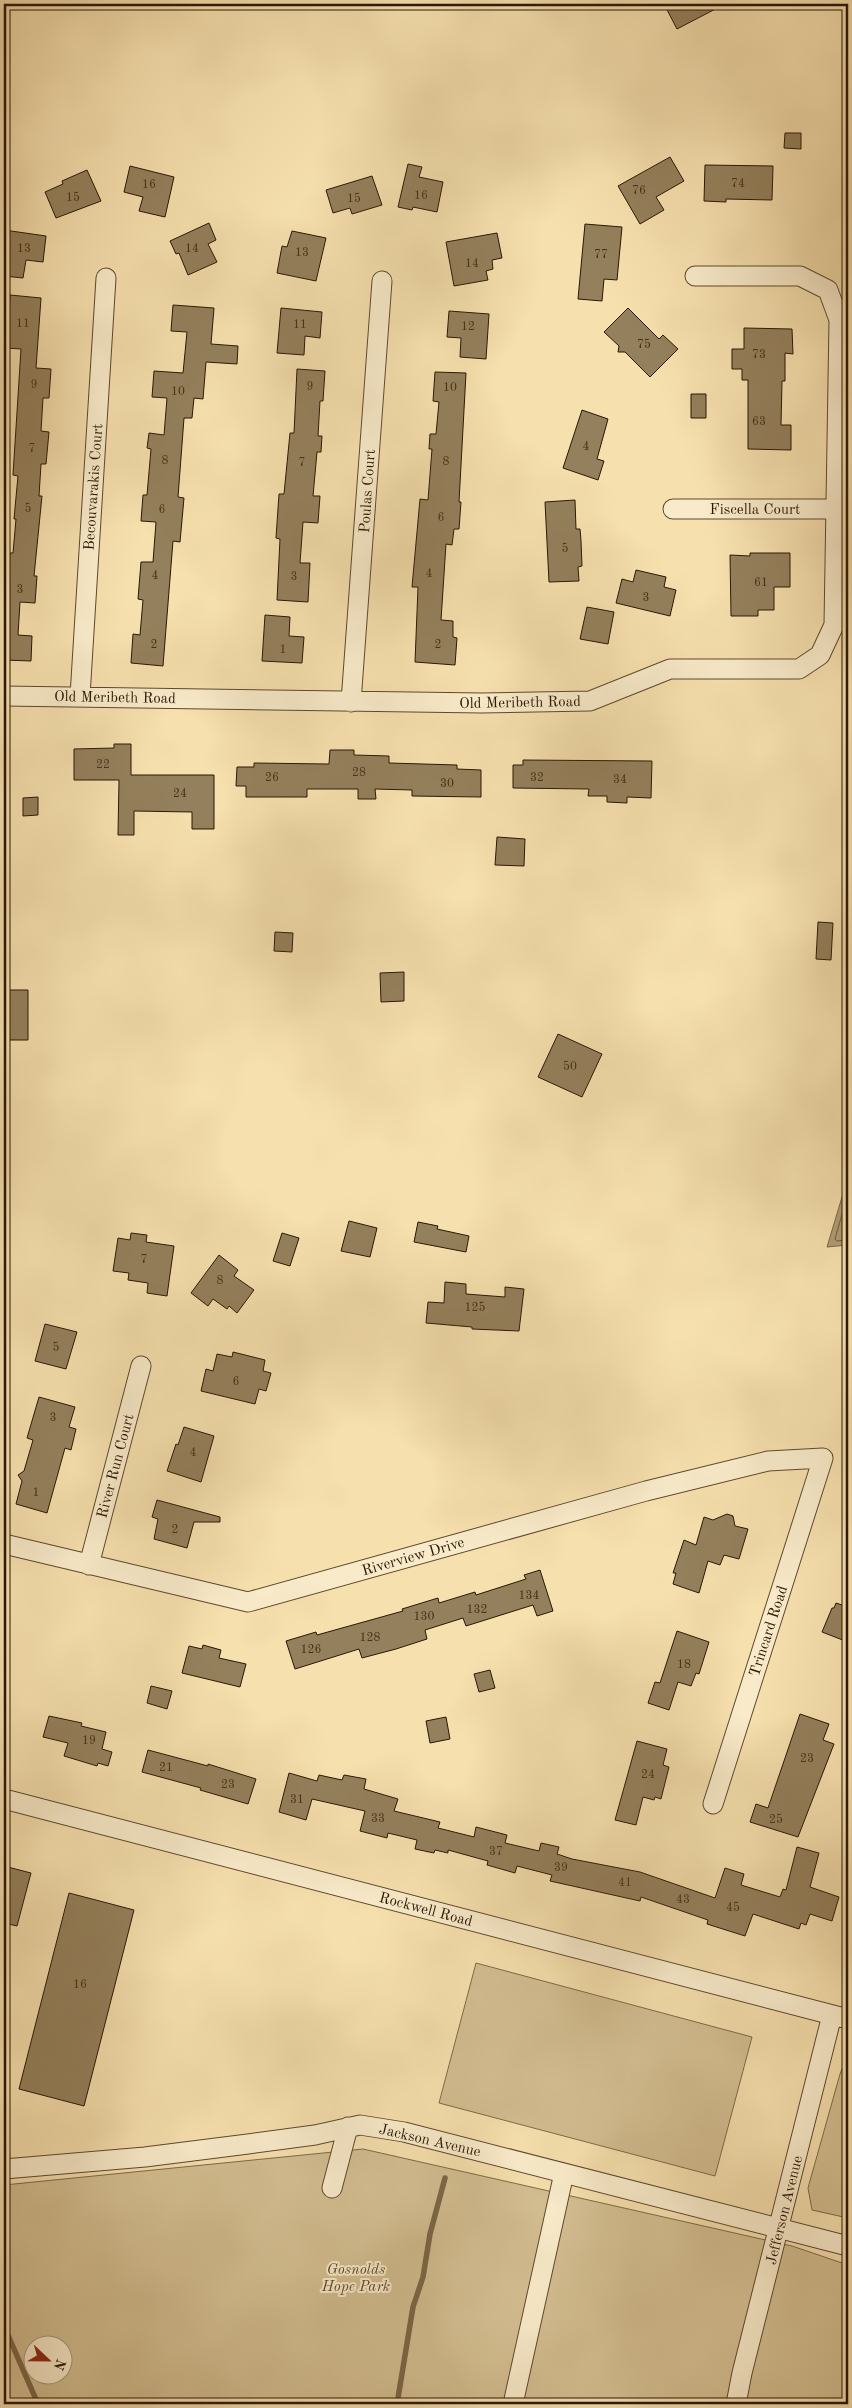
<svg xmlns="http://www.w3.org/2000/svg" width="852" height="2408" font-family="'Old Standard TT',serif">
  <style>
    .green { fill: #d3be91; stroke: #7e6a4a; fill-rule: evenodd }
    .water { fill: #b19c74; stroke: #7b6747 }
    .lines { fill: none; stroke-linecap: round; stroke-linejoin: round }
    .shore { stroke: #6e5a3c; stroke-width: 1 }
    .stream { stroke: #7b6747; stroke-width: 5.5 }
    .building { fill: #94805c; stroke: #2a1704 }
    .minor-casing { stroke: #5d492e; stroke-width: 21 }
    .minor { stroke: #f9ebca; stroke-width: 19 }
    .labels { text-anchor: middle; stroke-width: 4; stroke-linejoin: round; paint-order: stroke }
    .number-label { font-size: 12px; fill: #44311a }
    .street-label { font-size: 15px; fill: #2a1704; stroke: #f9ebca }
    .park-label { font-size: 15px; font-style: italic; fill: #5d492e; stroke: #f9ebca }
  </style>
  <rect width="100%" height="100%" fill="#f6e0ae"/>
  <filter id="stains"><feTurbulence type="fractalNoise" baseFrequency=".004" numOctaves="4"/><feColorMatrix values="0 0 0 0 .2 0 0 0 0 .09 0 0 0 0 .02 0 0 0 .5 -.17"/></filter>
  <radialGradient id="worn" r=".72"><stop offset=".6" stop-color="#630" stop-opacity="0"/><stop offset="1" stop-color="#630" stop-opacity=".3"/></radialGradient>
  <!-- green -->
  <path class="green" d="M476,1963L752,2037L715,2176L439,2103Z
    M848,2053V2218L812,2210L808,2188L840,2074Z
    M363,2149L792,2246L848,2265V2404H4V2185ZM32,2346H62V2376H32Z"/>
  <!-- water -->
  <path class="water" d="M848,1185V1245L827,1247L845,1187Z"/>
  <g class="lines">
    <!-- shore -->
    <path class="shore" d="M848,1193L835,1239L837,1241L848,1240"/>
    <!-- stream -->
    <path class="stream" d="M4,2326L38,2404
      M397,2404L413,2307L423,2277L430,2234L445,2178"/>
  </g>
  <!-- building -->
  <path class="building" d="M664,4H725L677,29Z
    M785,133H801V149L784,148Z
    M670,157L684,181L656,197L664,210L640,224L618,186Z
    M408,164L422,167L419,177L443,182L437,212L413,207L412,210L398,207Z
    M705,165L773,166L772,200L726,199V202L704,201Z
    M130,166L174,177L165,217L139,211L143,197L124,192Z
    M87,170L101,201L56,218L45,192L63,184L62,181Z
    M372,176L382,205L352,214L350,208L333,213L326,190Z
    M209,223L216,240L208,244L217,262L188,275L179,253L176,254L170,241Z
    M585,224L622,227L617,280L604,279L602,301L578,299Z
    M4,230L46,236L43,262L26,260L23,278L4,276Z
    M292,231L326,238L316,281L277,273L282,246L287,247Z
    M497,233L502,258L492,260L493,269L486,271L488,280L454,286L446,242Z
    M10,295L41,298L36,368L51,369L49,398H43L41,431L49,432L46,464H41L39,496H42L34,576H37L35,603L20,602L18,635L32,636L31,661L4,660V574H6L7,553H13L16,519H14L18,476L13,475L21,349L6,348Z
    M173,305L214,308L211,344L238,346L237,364L206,362L203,399L194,398L192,418H184L178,497L184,498L180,542L173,541L163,666L131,663L133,634L140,635L143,600L138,599L141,562H153L156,522L141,521L143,495H147L151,449L147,448L149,433L164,435L167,398L152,397L154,371L183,373L187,332L171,331Z
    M281,308L322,312L320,338L305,336L304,355L277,353Z
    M628,308L659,339L663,335L678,349L650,377L625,352H618L619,346L604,332Z
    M449,311L489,314L486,359L460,357L461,338L447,337Z
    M744,328L792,329L793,354L785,353V381H782L781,425H791V450L748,449V380H742V369H732V349H744Z
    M297,369L325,371L323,401H320L318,436H322L321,452H317L313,496H320L318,523L303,522L300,563H310L308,602L277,600L280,539L276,538L279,494H284L290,433H294Z
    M435,372L466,373L459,502H461L459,529H454L452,545L446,544L441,620L453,621V637L457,638L455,665L415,662L418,587H412L420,499L428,500L432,449H429L430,434H436L439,402L433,401Z
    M691,394H706V418H691Z
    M582,410L608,419L597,459L604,461L598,480L563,468Z
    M575,500L576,529H580L581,541L582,566L578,567L579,581L549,582L545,502Z
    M750,553H790V587H774V610H758V616H731L730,555L750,556Z
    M636,570L666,577L664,587L676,590L670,616L616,603L622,579L633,582Z
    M587,607L614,612L608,644L580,639Z
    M265,615L290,617L289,636L304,637L302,663L262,661Z
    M114,744H131V775H214V829H192V812L134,811V835H118L119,780H74V749L114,748Z
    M330,750H354V755L389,756V763L457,765V769L481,770V797L412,796V790L375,789L376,799H358V789H307V797H246V786H236L237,767H254V763L329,764Z
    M523,760L652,761L651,798L627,797V803L607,802V796H588L589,789L513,788V765H523Z
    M38,797V815L23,816V798Z
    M497,837L525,839L524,866L495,865Z
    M818,922L833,923L831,960L816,959Z
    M275,932L293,933L292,952L274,951Z
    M404,972V1001L381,1002L380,973Z
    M4,990H28V1040H4Z
    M558,1034L602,1054L582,1097L538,1077Z
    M349,1221L377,1228L370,1257L341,1251Z
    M418,1222L438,1226L437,1229L469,1236L466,1252L414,1242Z
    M131,1233L147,1235L146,1242L174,1246L167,1296L147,1293L148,1283L128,1280L129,1273L113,1271L118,1238L130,1240Z
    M282,1233L299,1238L290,1266L273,1261Z
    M219,1255L238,1270L234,1276L254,1290L237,1313L229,1306L227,1309L213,1299L208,1306L191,1293Z
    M445,1282L466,1284V1294L505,1297V1287L524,1289L519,1331L472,1329V1327L426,1323L428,1302L444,1303Z
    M45,1324L77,1332L66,1369L35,1361Z
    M233,1352L265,1360L263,1371L271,1373L266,1391L259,1389L255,1404L201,1391L206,1369L213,1371L217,1354L232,1357Z
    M39,1397L75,1407L69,1427L76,1429L71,1450L65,1448L47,1513L16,1504L22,1481L18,1475L24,1471L33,1440L27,1438Z
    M184,1427L214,1436L201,1482L167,1471L176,1444L178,1445Z
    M157,1500L220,1517V1522H194L187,1548L154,1539L158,1519L152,1517Z
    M727,1514L733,1516L735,1526L748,1529L739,1559L724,1555L720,1565L708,1561L699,1593L673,1584L676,1573H673L684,1540L696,1545L704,1517L713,1520Z
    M540,1570L553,1611L537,1616L533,1605L466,1626L463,1618L425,1630L427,1639L396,1649L362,1658L359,1649L295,1669L286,1641L316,1632L317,1635L403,1611L402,1609L438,1598L439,1603L475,1592L476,1595L526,1579L524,1575Z
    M836,1603L848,1607V1642L822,1632L832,1608H834Z
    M677,1631L709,1642L699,1674L696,1673L691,1686L678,1682L669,1710L648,1703L655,1682L660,1683Z
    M203,1645L221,1650L219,1658L246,1664L240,1687L182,1673L189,1646L202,1649Z
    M490,1670L495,1688L479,1692L474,1674Z
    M151,1686L172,1691L167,1709L147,1703Z
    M800,1714L829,1724L823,1740L834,1744L798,1837L750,1822L756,1804L768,1808Z
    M49,1716L82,1723L81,1726L106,1732L102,1749L112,1752L108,1766L98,1763L97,1766L64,1756L68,1743L43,1737Z
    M446,1717L450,1739L430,1743L426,1721Z
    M637,1741L667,1749L663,1765L669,1767L661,1799L655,1797L654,1800L643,1797L636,1825L615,1820Z
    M148,1750L208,1766V1764L256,1779L248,1804L200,1790L201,1788L142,1772Z
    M289,1773L317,1781L319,1775L342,1780L344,1775L366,1779L364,1789L398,1799L394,1811L440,1822L438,1828L474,1837L476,1827L507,1835L505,1843L539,1851L541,1843L559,1847L557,1854L572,1859L640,1872L715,1898L725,1868L744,1874L741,1885L780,1897L783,1889L786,1890L797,1847L819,1853L810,1887L839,1897L832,1921L810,1914L806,1925L801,1923L799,1929L753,1914L745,1936L707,1924L708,1920L641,1897L640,1901L550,1881L552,1875L517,1866L515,1873L487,1865L488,1861L448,1850V1853L435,1850L434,1853L415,1849L417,1840L388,1833L387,1838L360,1831L365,1811L312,1799L306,1820L279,1812Z
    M4,1866L31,1873L17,1926L4,1923Z
    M69,1893L134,1910L84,2106L19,2089Z"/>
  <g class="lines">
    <!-- minor casing -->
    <g class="minor-casing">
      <path id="minor" d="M673,509H836
        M4,696L482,703L590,701L670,669H799L820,655L834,625L839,320L828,290L800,276H695
        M80,696L106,278
        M351,702L382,281
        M4,1544L248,1602L646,1491L768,1461L823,1458L713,1804
        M89,1565L141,1366
        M4,1799L848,2019
        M4,2169L145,2157L248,2144L315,2135L360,2125L404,2132L848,2246
        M332,2188L348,2127
        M513,2404L564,2173
        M736,2404L742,2373L832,2015"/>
    </g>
    <!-- minor -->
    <use href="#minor" class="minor"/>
  </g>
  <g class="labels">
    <!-- number labels -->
    <g class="number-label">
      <text x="738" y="187">74</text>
      <text x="149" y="188">16</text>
      <text x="639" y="194">76</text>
      <text x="421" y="199">16</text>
      <text x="73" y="201">15</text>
      <text x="354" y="202">15</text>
      <text x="24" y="252">13</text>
      <text x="192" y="252">14</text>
      <text x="302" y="256">13</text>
      <text x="601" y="258">77</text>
      <text x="472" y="267">14</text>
      <text x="23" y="327">11</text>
      <text x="300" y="328">11</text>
      <text x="468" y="330">12</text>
      <text x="644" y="348">75</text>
      <text x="759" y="358">73</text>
      <text x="34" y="388">9</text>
      <text x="310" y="390">9</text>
      <text x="450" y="391">10</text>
      <text x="178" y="395">10</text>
      <text x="759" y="425">63</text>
      <text x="586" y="450">4</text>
      <text x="32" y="452">7</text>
      <text x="165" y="464">8</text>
      <text x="446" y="465">8</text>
      <text x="302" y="466">7</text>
      <text x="28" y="512">5</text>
      <text x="162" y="513">6</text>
      <text x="441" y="521">6</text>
      <text x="565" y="552">5</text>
      <text x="429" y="577">4</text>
      <text x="155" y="579">4</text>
      <text x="294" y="580">3</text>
      <text x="761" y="586">61</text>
      <text x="20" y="593">3</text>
      <text x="646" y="601">3</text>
      <text x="154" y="648">2</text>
      <text x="438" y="648">2</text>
      <text x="283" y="653">1</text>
      <text x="103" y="768">22</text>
      <text x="359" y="776">28</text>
      <text x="272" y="781">26</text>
      <text x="537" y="781">32</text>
      <text x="620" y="783">34</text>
      <text x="447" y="787">30</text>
      <text x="180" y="797">24</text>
      <text x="570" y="1070">50</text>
      <text x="144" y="1263">7</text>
      <text x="220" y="1284">8</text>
      <text x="475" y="1311">125</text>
      <text x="56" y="1351">5</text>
      <text x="236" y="1385">6</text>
      <text x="53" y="1421">3</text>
      <text x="193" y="1456">4</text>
      <text x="36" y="1496">1</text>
      <text x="175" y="1533">2</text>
      <text x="529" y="1599">134</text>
      <text x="477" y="1613">132</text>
      <text x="424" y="1620">130</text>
      <text x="370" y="1641">128</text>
      <text x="311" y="1653">126</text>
      <text x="684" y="1668">18</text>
      <text x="89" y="1744">19</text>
      <text x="807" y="1762">23</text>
      <text x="166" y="1771">21</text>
      <text x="648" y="1778">24</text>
      <text x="228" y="1788">23</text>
      <text x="297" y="1803">31</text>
      <text x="378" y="1822">33</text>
      <text x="776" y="1823">25</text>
      <text x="496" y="1855">37</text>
      <text x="561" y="1871">39</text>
      <text x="625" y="1886">41</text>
      <text x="683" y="1903">43</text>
      <text x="733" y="1911">45</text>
      <text x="80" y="1988">16</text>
    </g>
    <!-- street labels -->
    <g class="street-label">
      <text transform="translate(93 487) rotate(-86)" y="5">Becouvarakis Court</text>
      <text transform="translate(367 491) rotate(-86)" y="5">Poulas Court</text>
      <text x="755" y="514">Fiscella Court</text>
      <text transform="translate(115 697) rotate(1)" y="5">Old Meribeth Road</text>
      <text transform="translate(520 702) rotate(-1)" y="5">Old Meribeth Road</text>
      <text transform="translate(115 1466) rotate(-75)" y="5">River Run Court</text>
      <text transform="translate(413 1556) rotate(-16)" y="5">Riverview Drive</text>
      <text transform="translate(768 1631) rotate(-72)" y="5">Trincard Road</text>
      <text transform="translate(426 1909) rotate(15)" y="5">Rockwell Road</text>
      <text transform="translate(430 2140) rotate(13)" y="5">Jackson Avenue</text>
      <text transform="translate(784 2210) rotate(-76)" y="5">Jefferson Avenue</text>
    </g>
    <!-- park labels -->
    <g class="park-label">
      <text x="356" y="2274">Gosnolds<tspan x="356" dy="17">Hope Park</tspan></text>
    </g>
  </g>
  <!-- margin -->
  <rect width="852" height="2408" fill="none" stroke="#f6e0ae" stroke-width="20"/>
  <rect x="5" y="5" width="842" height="2398" fill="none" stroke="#2a1704" stroke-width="2.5"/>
  <rect x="10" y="10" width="832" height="2388" fill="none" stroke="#2a1704"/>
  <!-- north arrow -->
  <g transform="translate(48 2360) rotate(112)"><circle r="24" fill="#f9ebca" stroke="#a6967b"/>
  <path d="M0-4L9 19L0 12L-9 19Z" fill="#8f2418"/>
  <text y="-8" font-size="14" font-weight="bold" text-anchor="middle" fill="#2a1704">N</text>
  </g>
  <rect width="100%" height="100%" filter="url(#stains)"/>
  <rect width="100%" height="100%" fill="url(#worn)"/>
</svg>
